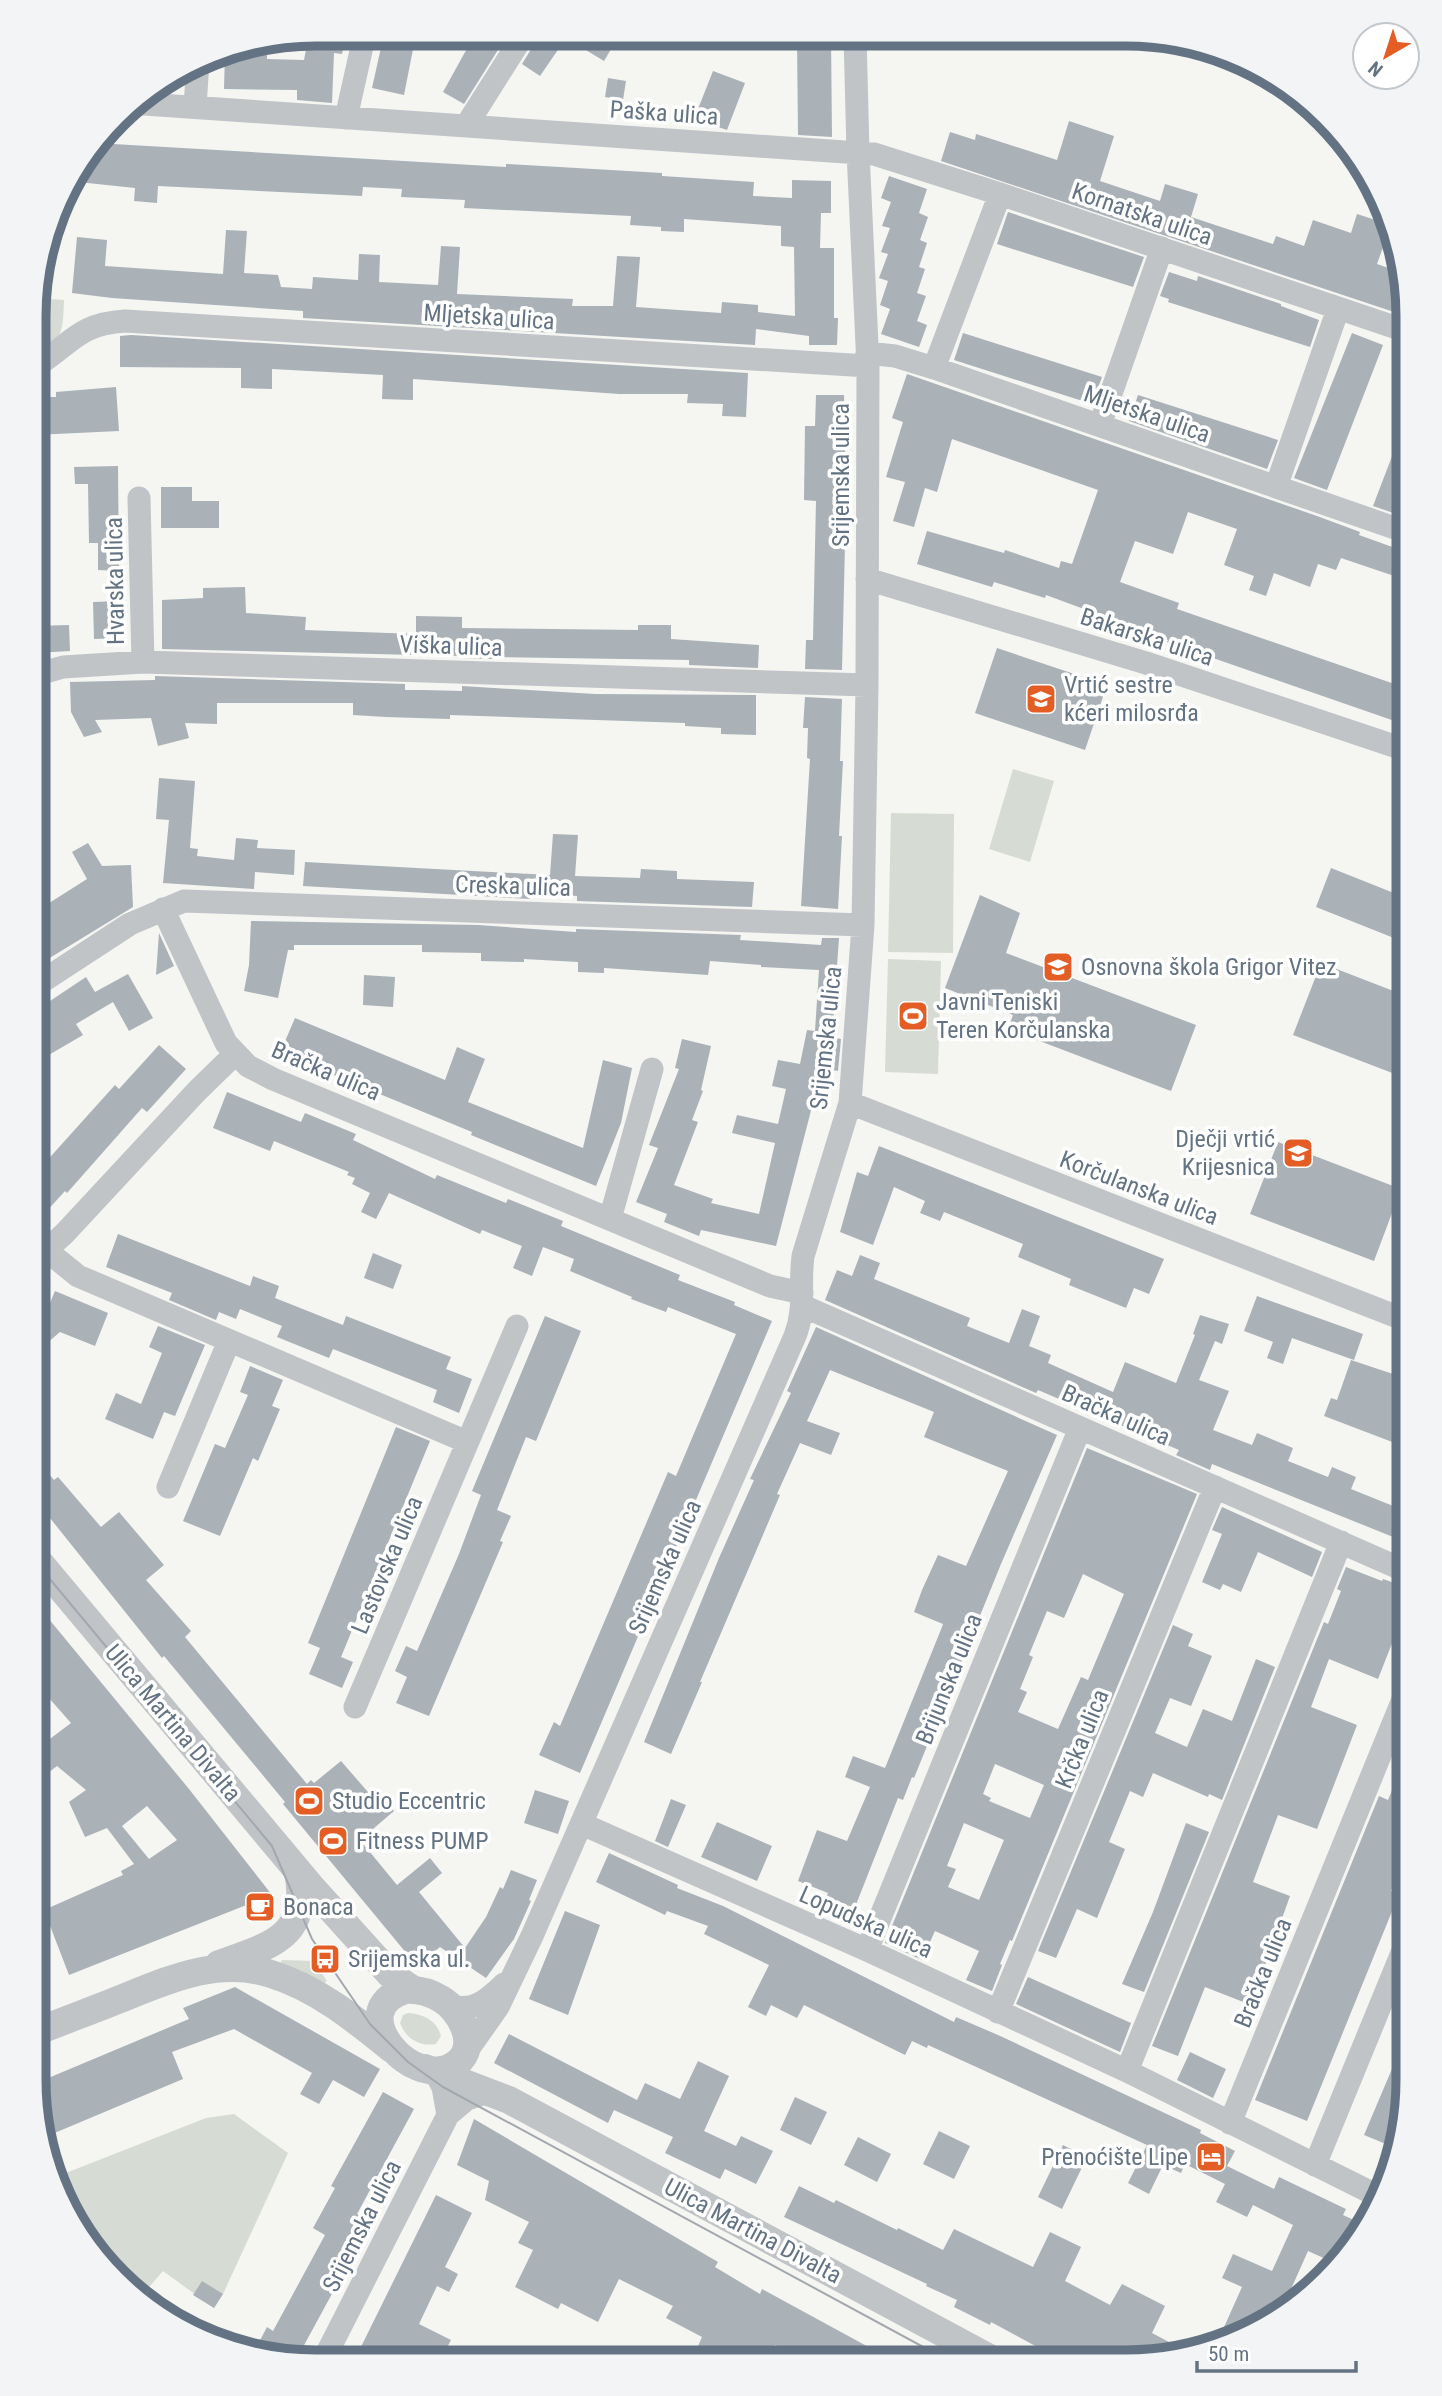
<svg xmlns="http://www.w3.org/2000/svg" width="1442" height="2396" font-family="'Roboto Condensed',sans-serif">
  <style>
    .green { fill: #d6dcd3 }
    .building { fill: #aab1b7; fill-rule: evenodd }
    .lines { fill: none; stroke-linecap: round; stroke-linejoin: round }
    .minor { stroke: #c0c4c7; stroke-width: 23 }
    .tertiary { stroke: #c0c4c7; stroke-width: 28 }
    .tram { stroke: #a3a8ae; stroke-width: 2 }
    .labels { text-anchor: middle; stroke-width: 7; stroke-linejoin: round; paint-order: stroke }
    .street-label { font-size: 24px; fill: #647383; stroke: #fff }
    .poi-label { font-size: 24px; fill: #647383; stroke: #fff; text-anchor: start }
    .rim { fill: none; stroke: #647383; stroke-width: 9 }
  </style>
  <rect width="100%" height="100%" fill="#f5f5f2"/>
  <!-- green -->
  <path class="green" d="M36,298L64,300C63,329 63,342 36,358Z
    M1013,769L1054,781L1030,862L989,849Z
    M891,813L954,814L953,953L888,952Z
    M888,959L941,961L938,1074L885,1072Z
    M282,1960L313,1961L327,1981L324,1983L280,1964Z
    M408,2013C424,2014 437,2021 441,2036L436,2044C420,2047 406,2039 400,2023L403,2015Z
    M234,2114L288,2153L223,2294L214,2308L163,2271L139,2299L92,2253L55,2188L53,2178L206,2118Z"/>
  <!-- building -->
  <path class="building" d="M316,33H346L342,54L334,53L332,103L297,100V90L224,89L225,51L267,43V59L304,60L309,35Z
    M386,33L416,34L404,95L372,88L380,52Z
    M475,34H508L464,104L443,92Z
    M538,34H620L604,61L566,38L540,76L522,64L536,41Z
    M831,38L832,137L798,135L797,39Z
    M713,71L745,83L727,130L694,119Z
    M608,78L626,81L623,100L605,97Z
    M1069,121L1114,136L1100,181L1160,201L1165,184L1198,194L1191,217L1273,244L1276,236L1304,246L1313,220L1351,233L1357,214L1391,225L1377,264L1400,272L1409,317L941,161L950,132L975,140L976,134L1057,160Z
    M115,123L113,144L506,167V164L662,173V176L754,182L753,196L792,198V180L831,181V213H821L820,248H834V318H838L837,345H809V336L756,329L755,345L303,318V311L112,298L72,293L77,237L107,240L105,266L223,274L226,230L247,231L244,273L278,275L281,287L312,289L313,277L358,280L359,254L380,255L379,282L438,285L441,246L460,247L457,294L573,299L572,306H613L617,256L640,257L636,307L721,313L722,302L758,305V312L795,316L794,247L781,246V226L684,219V232L661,231V227L630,225L631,216L464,208L465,200L401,197L402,189L363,187L362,196L158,186L157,203L134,201L135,188L78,182L80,168Z
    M889,176L927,189L919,213L928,217L920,240L927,243L919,267L925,269L917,293L926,296L917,321L927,325L919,347L881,334L890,309L880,305L888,281L879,278L888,254L881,252L890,228L882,226L891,202L881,198Z
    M1008,212L1144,257L1133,287L997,244Z
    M1169,272L1197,281L1198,276L1281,304V306L1319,320L1310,347L1168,302L1169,299L1160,296Z
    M963,333L1102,377L1092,404L954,360Z
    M1352,333L1383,345L1327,490L1294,478Z
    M131,335L748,373L746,417L722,416L723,404L687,403L688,394H619L413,379V400L382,399L383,375L272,369V389L241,388V368L120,367V336Z
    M907,374L1317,516L1360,532L1359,535L1409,553V581L1341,558L1336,570L1318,564L1310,587L1274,573L1266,596L1249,590L1254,576L1224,565L1237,529L1188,512L1173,554L1135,541L1120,582L1179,603L1177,609L1409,689V726L1167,642L1168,640L1046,595L1045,598L994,582L992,587L917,564L927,531L1004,553L1005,550L1059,568L1061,561L1072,564L1098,490L952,439L937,492L925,488L914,527L893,521L905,482L886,477L903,422L892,418Z
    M116,387L119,431L35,435V397H56V392Z
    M816,395H844L846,502L842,670L805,669L806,640H813L816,501L804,500L805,426H815Z
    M1138,395L1278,440L1267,469L1129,421Z
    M1407,417L1409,507L1405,517L1373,506Z
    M118,466L119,571L98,570V543H89L88,484H75L74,467Z
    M161,487H192V501H219V528H161Z
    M245,587L246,613L306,617L305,630L416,634V616L462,617V628L638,630V625H671V639L759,645L758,668L689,665V660L493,657V659L463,658V656L162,649V600L203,598V588Z
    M123,601L124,638L94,639L93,602Z
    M69,625L70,651L35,653V626Z
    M997,648L1107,685L1085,750L975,713Z
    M155,676L405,684V690H423L462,691V686L595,694L756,695V735L721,734V728L685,726V723L450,715V719L386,717L353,715V703H217V724L185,723L189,738L158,746L151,718L95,720L102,732L84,737L71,712L70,682L155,680Z
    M805,697L842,699L840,761H843L839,836H842L838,909L801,906L810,759L807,758L808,728H803Z
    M159,778L195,781L190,848L198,849L197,856L234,860L236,838L258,840L257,848L295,850L294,875L255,872L254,889L163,883L169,820L156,819Z
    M553,834L578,835L575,876L640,878L641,869L677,871V879L754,882L752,907L577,901V896L530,893V899L303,886L305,862L550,875Z
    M88,843L102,866L131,865L133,907L48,959L35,937V912L87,879L72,852Z
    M1331,868L1409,899V944L1316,907Z
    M980,895L1020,913L1006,953L1196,1025L1171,1091L1008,1029L1013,1015L945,988Z
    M251,921L478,925L576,932V929L741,935L740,940L821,945L822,938H839L832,1037L841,1039L838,1071L822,1068L776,1246L701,1230L699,1236L664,1222L667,1214L636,1202L658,1148L649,1145L679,1069L675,1068L682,1039L711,1046L701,1090L703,1091L692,1120L698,1122L674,1185L713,1199L711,1203L759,1214L775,1143L732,1133L737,1115L778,1124L786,1089L772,1086L778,1060L800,1064L807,1030L815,1031L819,970L761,967V965L710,961L708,975L604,968V973L578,972V962L524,959V962L481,961V953L422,952V945H294V950H288L278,998L244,991L249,965Z
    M159,933L174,966L156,975Z
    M1321,963L1409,997L1408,1079L1293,1035Z
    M128,974L153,1018L129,1031L113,1002L76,1024L83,1035L35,1063V1011L86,977L95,992Z
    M364,975L395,977L393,1007L363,1005Z
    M295,1018L445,1080L457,1047L485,1059L468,1102L583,1148L603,1060L632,1068L621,1123L596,1186L471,1135L472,1132L280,1053Z
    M159,1045L186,1069L147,1112L142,1108L67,1193L65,1191L34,1225V1175L115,1085L119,1089Z
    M227,1092L301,1122L305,1113L356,1134L353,1140L435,1179L437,1175L506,1203L508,1199L563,1221L561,1226L680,1275L678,1280L735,1302L734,1305L772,1321L580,1773L539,1755L554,1722L560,1726L668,1472L676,1476L736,1334L668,1307L666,1312L631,1299L632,1297L570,1271L574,1259L543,1247L532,1276L513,1268L522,1246L482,1230L480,1234L389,1193L376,1219L361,1212L370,1193L352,1184L355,1178L347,1175L349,1172L274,1141L270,1151L213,1128Z
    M1278,1142L1401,1189L1374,1261L1250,1214Z
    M879,1146L1164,1259L1149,1294L1134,1288L1126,1308L1069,1285L1071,1279L1018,1257L1023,1244L944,1212L940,1221L920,1213L925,1201L894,1187L873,1245L840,1232L857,1172L868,1176Z
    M118,1234L250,1286L253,1276L279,1286L275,1298L343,1325L346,1316L451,1357L446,1369L472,1379L459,1413L433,1402L437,1390L333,1349L329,1358L277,1337L282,1326L240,1309L236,1319L219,1312L216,1320L169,1300L172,1293L106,1267Z
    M373,1253L402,1265L393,1289L364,1278Z
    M860,1255L880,1263L874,1279L970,1318L967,1326L1009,1343L1022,1309L1040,1316L1029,1346L1051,1355L1048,1363L1113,1392L1125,1362L1176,1383L1195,1335L1193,1334L1200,1315L1229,1324L1222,1344L1215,1341L1199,1380L1229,1391L1213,1430L1252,1445L1257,1433L1293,1448L1288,1461L1328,1477L1332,1467L1356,1477L1351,1489L1408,1512V1543L1212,1464L1210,1470L1176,1455L1179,1450L1038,1390L1036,1393L825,1300L837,1270L852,1276Z
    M55,1291L108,1313L95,1346L60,1332L34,1354V1342Z
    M1257,1296L1363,1334L1354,1360L1292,1338L1283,1364L1267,1358L1273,1342L1244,1331Z
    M545,1316L581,1331L536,1441L526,1437L497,1510L511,1516L500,1541L503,1542L429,1716L396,1703L407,1677L395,1671L406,1646L417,1651L459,1554L481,1495L472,1491Z
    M158,1326L205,1345L175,1416L164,1412L153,1439L105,1419L116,1393L141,1404L162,1353L149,1347Z
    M816,1327L1057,1435L1001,1564L914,1778L912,1777L903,1800L898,1798L848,1925L820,1912L828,1893L798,1881L817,1830L847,1841L870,1787L845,1777L853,1756L885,1768L942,1627L943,1624L914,1612L922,1590L938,1555L966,1566L1008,1471L924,1437L934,1412L830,1370L807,1421L840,1433L831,1455L800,1443L777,1494L780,1495L700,1682H702L671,1754L644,1742L719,1558L754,1480L750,1479L791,1393L787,1391Z
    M1351,1360L1408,1379V1448L1324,1416L1331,1398L1337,1400Z
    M250,1366L283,1380L272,1406L280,1409L258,1461L253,1458L220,1536L183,1521L215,1444L225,1448L248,1395L240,1392Z
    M396,1427L430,1441L341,1657L353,1662L342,1688L309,1674L320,1648L308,1643Z
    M1087,1448L1197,1494L1012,1941L1010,1940L1000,1964L1002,1965L992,1991L966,1980L979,1951L935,1931L922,1960L885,1943ZM1083,1574L1124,1594L1088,1680L1081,1677L1058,1729L1018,1712L1027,1692L1020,1689L1033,1657L1029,1655L1047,1611L1064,1618ZM995,1764L1044,1785L1030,1818L989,1801L991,1798L983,1794ZM964,1823L1004,1840L979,1900L948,1887L956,1869L947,1866Z
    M34,1456L54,1480L58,1477L101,1527L119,1512L164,1565L146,1580L191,1631L185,1637L307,1784L311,1780L314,1783L341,1761L374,1799L380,1795L394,1811L360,1840L397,1885L430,1858L442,1873L419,1892L465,1948L486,1917L500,1887L503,1889L511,1870L537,1880L529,1900L531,1901L514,1939L486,1978L440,1947L417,1966L283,1804L285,1802L164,1656L162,1658L34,1498Z
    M1222,1507L1322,1552L1312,1577L1258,1552L1241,1592L1223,1584L1220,1590L1202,1582L1222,1534L1212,1530Z
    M1346,1567L1382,1581L1383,1579L1400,1585L1394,1599L1407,1605L1378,1679L1329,1659L1311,1707L1357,1725L1317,1829L1278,1815L1253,1882L1290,1896L1251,2005L1205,1987L1178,2056L1152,2046L1324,1622L1328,1624L1341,1591L1337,1589Z
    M34,1601L189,1789L272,1895L69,1975L44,1910L123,1875L121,1871L134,1864L107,1828L85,1837L69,1802L86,1790L57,1766L34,1784V1751L71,1723L34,1681ZM147,1806L177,1840L149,1859L122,1826Z
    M1173,1625L1193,1634L1188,1646L1212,1656L1191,1706L1170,1698L1155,1733L1187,1747L1203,1709L1232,1721L1256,1659L1275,1667L1222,1800L1209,1794L1208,1797L1153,1773L1143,1797L1130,1791L1109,1842L1125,1849L1097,1918L1077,1909L1056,1958L1038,1951Z
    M1408,1751V1848L1391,1891L1399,1894L1307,2121L1255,2100L1379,1796L1388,1800Z
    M535,1790L569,1801L558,1834L524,1823Z
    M671,1799L686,1805L668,1847L655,1841Z
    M717,1822L772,1846L757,1881L701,1857Z
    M1186,1823L1209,1832L1144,1992L1122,1984L1153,1912Z
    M609,1853L678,1885L677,1888L723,1906L773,1931L954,2022L956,2017L998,2035L1201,2130L1200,2133L1235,2151L1227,2166L1274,2189L1279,2177L1346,2209L1343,2215L1356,2221L1340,2257L1331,2253L1328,2260L1308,2251L1279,2316L1269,2321L1256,2315L1248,2333L1234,2341L1216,2345L1242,2287L1222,2278L1233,2254L1272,2271L1293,2225L1253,2205L1247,2217L1216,2202L1225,2184L1185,2164L1181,2173L1163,2165L1149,2194L1128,2183L1147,2145L928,2045L927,2048L912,2041L905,2055L804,2005L797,2018L771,2005L766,2016L748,2007L769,1965L704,1934L708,1926L667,1911L665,1915L596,1882Z
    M565,1911L600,1925L568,2015L529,1999Z
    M1028,1977L1131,2023L1120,2052L1016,2004Z
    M235,1987L380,2069L364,2097L333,2080L319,2104L300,2094L312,2073L234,2029L172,2052L183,2079L45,2137L34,2084L189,2019L183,2008Z
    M1408,2031V2099L1398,2149L1364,2135Z
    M509,2034L637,2100L645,2083L680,2099L698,2061L729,2076L704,2131L736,2146L741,2136L773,2151L756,2184L725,2169L720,2179L665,2153L673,2137L614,2110L608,2123L494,2063Z
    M1190,2052L1226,2069L1213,2098L1177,2080Z
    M383,2092L414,2109L357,2214L371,2222L296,2360H283L257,2346L267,2327L273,2331L325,2235L313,2228L335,2188L331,2186Z
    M795,2097L827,2112L811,2145L780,2130Z
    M474,2119L718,2262L715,2267L760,2294L762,2289L896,2362H802L775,2345L768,2362H691L702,2337L666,2318L673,2306L619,2279L598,2322L561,2303L558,2309L515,2287L533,2250L518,2243L529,2222L485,2200L489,2181L457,2165Z
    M939,2131L970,2146L954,2179L923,2164Z
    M858,2137L891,2154L877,2182L844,2165Z
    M1063,2145L1087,2157L1062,2209L1038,2197Z
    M799,2186L834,2203L836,2200L897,2230L898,2228L943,2250L954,2229L1033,2267L1050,2232L1081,2247L1065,2281L1110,2305L1122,2284L1165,2306L1152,2333L1186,2351L1127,2363H1067L991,2322L990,2325L954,2307L957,2300L926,2286L927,2284L784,2217Z
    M436,2195L472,2213L445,2267L458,2274L449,2292L437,2286L419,2324L451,2340L440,2361H354Z
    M202,2281L223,2294L214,2308L193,2295Z"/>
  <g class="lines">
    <!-- minor -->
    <path class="minor" d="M130,103L874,154L1000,194L1409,332
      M195,107L198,61
      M346,118L365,33
      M466,126L524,34
      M867,353L895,356L934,368L1409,533
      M36,366C72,344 77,324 125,321L868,366
      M934,368L1000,194
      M1100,425L1162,248
      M1276,487L1338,309
      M139,498L143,662
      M867,579L1146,663L1409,751
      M35,675L63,667L143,662L867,685
      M163,909L226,1043L248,1066L273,1079L770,1286L802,1293
      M35,986L130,924L184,901L863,925
      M850,1103L1408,1321
      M610,1219L652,1069
      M47,1251L78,1276L467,1442
      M34,1261L64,1234L197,1091L235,1054
      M803,1306L1408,1572
      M168,1487L229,1341
      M355,1707L517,1326
      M582,1824L867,1950L1127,2071L1380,2197
      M867,1950L1080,1428
      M449,2005C473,2014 488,1999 504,1984
      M998,2012L1215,1487
      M467,2051L498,2007L532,1936L795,1336C806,1308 799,1285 803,1256L850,1103L863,925L867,685L868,366L858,152L855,35
      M1127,2071L1341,1542
      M435,2072L443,2087L448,2115L467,2099L488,2092
      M1230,2123L1408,1687
      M1315,2165L1408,1938
      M323,2361L448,2115"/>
    <!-- tertiary -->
    <path class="tertiary" d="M34,1556L313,1889L390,1974L412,1989
      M219,1964C272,1945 310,1937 298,1871
      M405,1990C418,1989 429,1992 441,1999C460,2010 480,2045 457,2063C415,2096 340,2010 405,1990Z
      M33,2033C63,2021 93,2010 123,1998C170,1979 219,1957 271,1974C317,1988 356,2020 393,2050
      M425,2068L509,2100L997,2362"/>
    <!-- tram -->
    <path class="tram" d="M34,1560L272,1846L312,1939L370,2024L408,2062L443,2087L951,2362"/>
  </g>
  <!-- icons -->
  <defs>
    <g id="school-square" transform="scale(1.575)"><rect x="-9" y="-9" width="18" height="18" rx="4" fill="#e35d24" stroke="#fff"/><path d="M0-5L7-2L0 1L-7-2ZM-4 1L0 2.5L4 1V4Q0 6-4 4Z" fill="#fff"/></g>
    <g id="stadium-square" transform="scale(1.575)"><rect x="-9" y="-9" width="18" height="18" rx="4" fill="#e35d24" stroke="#fff"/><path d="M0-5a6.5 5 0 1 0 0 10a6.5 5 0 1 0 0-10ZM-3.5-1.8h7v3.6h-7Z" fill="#fff"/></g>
    <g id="cafe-square" transform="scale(1.575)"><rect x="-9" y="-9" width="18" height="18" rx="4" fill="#e35d24" stroke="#fff"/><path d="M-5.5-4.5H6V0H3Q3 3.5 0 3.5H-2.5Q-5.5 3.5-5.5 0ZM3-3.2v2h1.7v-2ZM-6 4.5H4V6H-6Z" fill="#fff"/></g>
    <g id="bus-square" transform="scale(1.575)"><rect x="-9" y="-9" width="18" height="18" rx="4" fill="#e35d24" stroke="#fff"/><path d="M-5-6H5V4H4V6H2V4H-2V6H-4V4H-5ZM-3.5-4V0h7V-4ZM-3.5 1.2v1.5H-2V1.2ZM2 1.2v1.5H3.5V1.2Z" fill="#fff"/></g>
    <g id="hotel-square" transform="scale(1.575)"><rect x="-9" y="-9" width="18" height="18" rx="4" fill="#e35d24" stroke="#fff"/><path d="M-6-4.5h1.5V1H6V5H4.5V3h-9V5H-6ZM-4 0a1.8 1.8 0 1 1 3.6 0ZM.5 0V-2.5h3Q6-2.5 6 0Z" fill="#fff"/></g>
  </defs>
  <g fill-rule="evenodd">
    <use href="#school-square" x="1041" y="699"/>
    <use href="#school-square" x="1058" y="967"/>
    <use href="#stadium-square" x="913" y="1016"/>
    <use href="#school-square" x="1298" y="1153"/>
    <use href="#stadium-square" x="309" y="1801"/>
    <use href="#stadium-square" x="333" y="1841"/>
    <use href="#cafe-square" x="260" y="1907"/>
    <use href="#bus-square" x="325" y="1959"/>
    <use href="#hotel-square" x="1211" y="2157"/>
  </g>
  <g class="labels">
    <!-- street labels -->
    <g class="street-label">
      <text transform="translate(664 113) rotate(4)" y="8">Paška ulica</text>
      <text transform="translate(1142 214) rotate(19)" y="8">Kornatska ulica</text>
      <text transform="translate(489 317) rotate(4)" y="8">Mljetska ulica</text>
      <text transform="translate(1147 414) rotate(19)" y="8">Mljetska ulica</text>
      <text transform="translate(841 475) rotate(-90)" y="8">Srijemska ulica</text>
      <text transform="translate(115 581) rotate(-91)" y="8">Hvarska ulica</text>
      <text transform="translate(1147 637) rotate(18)" y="8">Bakarska ulica</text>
      <text transform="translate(451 646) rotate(2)" y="8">Viška ulica</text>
      <text transform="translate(513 886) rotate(2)" y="8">Creska ulica</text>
      <text transform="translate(826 1038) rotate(-84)" y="8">Srijemska ulica</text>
      <text transform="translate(326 1071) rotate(23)" y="8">Bračka ulica</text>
      <text transform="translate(1139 1188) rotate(21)" y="8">Korčulanska ulica</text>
      <text transform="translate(1116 1415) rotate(24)" y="8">Bračka ulica</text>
      <text transform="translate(387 1565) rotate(-67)" y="8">Lastovska ulica</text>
      <text transform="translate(665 1567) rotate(-66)" y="8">Srijemska ulica</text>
      <text transform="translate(949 1679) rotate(-68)" y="8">Brijunska ulica</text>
      <text transform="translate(173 1723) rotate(50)" y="8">Ulica Martina Divalta</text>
      <text transform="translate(1082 1739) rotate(-68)" y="8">Krčka ulica</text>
      <text transform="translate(866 1922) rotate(24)" y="8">Lopudska ulica</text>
      <text transform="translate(1263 1973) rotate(-68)" y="8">Bračka ulica</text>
      <text transform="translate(362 2226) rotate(-63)" y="8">Srijemska ulica</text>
      <text transform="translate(753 2231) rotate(28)" y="8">Ulica Martina Divalta</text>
    </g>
    <!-- poi labels -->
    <g class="poi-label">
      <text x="1064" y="693">Vrtić sestre<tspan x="1064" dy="28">kćeri milosrđa</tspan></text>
      <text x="1081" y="975">Osnovna škola Grigor Vitez</text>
      <text x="936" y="1010">Javni Teniski<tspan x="936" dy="28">Teren Korčulanska</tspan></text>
      <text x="1275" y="1147" text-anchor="end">Dječji vrtić<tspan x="1275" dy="28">Krijesnica</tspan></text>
      <text x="332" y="1809">Studio Eccentric</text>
      <text x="356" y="1849">Fitness PUMP</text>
      <text x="283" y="1915">Bonaca</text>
      <text x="348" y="1967">Srijemska ul.</text>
      <text x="1188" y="2165" text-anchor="end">Prenoćište Lipe</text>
    </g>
  </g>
  <!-- crop -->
  <path d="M0 0H1442V2396H0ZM316 46H1126A270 270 0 0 1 1396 316V2080A270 270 0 0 1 1126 2350H316A270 270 0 0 1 46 2080V316A270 270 0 0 1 316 46Z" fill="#f3f4f5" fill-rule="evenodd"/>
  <path class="rim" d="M316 46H1126A270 270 0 0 1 1396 316V2080A270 270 0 0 1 1126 2350H316A270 270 0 0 1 46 2080V316A270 270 0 0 1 316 46Z"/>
  <!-- north arrow -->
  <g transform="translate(1386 56) rotate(219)"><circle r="33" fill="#ffffff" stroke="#c1c7cd" stroke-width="2"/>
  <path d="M0-5L12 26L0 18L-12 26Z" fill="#e35d24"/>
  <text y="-10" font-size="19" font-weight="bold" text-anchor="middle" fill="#647383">N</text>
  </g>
  <!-- scale -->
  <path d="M1197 2361v10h159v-10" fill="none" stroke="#647383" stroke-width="3.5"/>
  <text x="1208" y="2361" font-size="21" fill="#647383" stroke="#ffffff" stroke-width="5" paint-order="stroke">50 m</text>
</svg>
